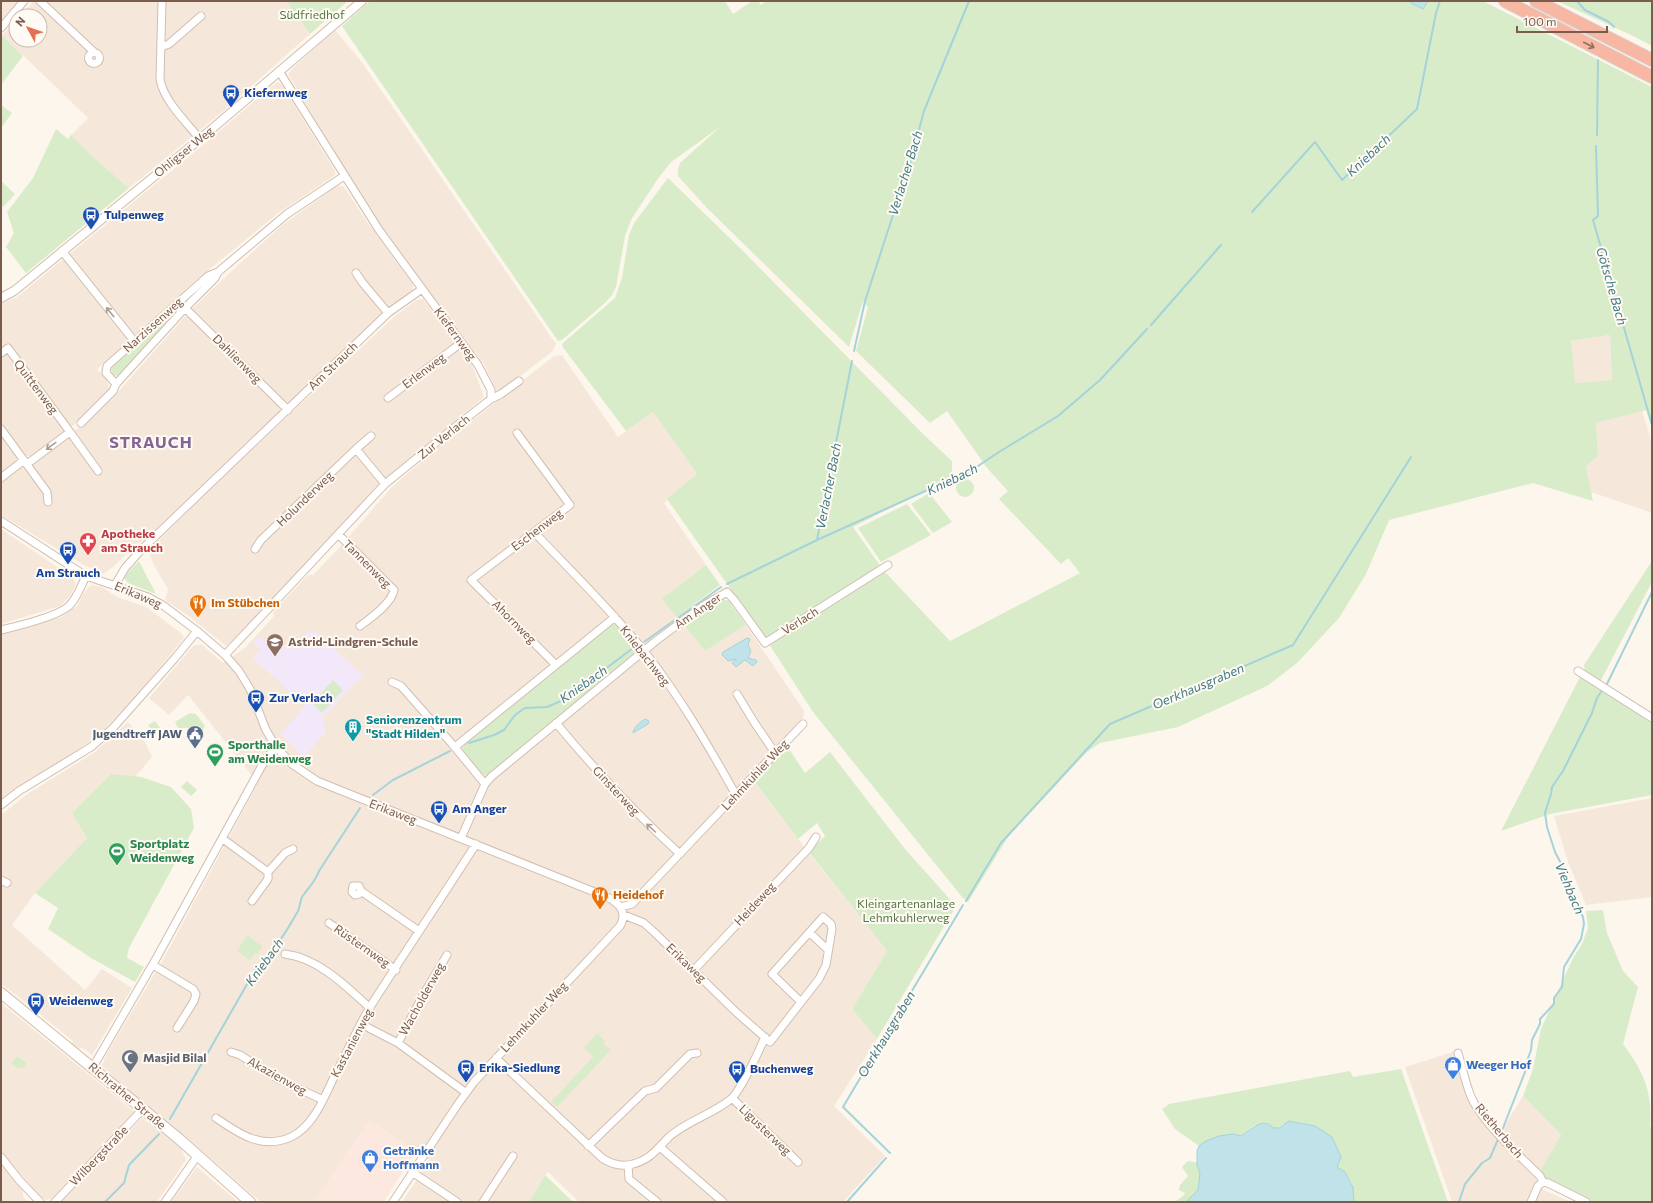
<svg xmlns="http://www.w3.org/2000/svg" width="1653" height="1203" font-family="Commissioner,sans-serif">
  <style>
    .residential { fill: #f5e8da }
    .commercial { fill: #fde8e0 }
    .education { fill: #f3e8fa }
    .green { fill: #d8ecc9; fill-rule: evenodd }
    .water { fill: #bfe3e8; stroke: #a5d3da }
    .lines { fill: none; stroke-linecap: round; stroke-linejoin: round }
    .stream { stroke: #a5d3da; stroke-width: 2 }
    .minor-casing { stroke: #d1beb0; stroke-width: 9 }
    .tertiary-casing { stroke: #d1beb0; stroke-width: 10 }
    .secondary-casing { stroke: #d6c0b0; stroke-width: 12 }
    .motorway-casing { stroke: #dad1cd; stroke-width: 14 }
    .minor { stroke: #fff; stroke-width: 7 }
    .tertiary { stroke: #fff; stroke-width: 8 }
    .secondary { stroke: #fff; stroke-width: 10 }
    .motorway { stroke: #f7b7a3; stroke-width: 12 }
    .oneway { stroke: #936e5e }
    .oneway2 { stroke: #af9d94 }
    .labels { text-anchor: middle; stroke-width: 4; stroke-linejoin: round; paint-order: stroke }
    .park-label { font-size: 12px; fill: #537a41; stroke: #fffaf3 }
    .transit-label { font-size: 12px; font-weight: bold; fill: #164399; stroke: #fffaf3; text-anchor: start }
    .street-label { font-size: 12px; fill: #7a5c4d; stroke: #fffaf3 }
    .health-label { font-size: 12px; font-weight: bold; fill: #be3a42; stroke: #fffaf3; text-anchor: start }
    .food-label { font-size: 12px; font-weight: bold; fill: #c56008; stroke: #fffaf3; text-anchor: start }
    .education-label { font-size: 12px; font-weight: bold; fill: #785e54; stroke: #fffaf3; text-anchor: start }
    .culture-label { font-size: 12px; font-weight: bold; fill: #0d838f; stroke: #fffaf3; text-anchor: start }
    .service-label { font-size: 12px; font-weight: bold; fill: #4e5e75; stroke: #fffaf3; text-anchor: end }
    .leisure-label { font-size: 12px; font-weight: bold; fill: #27864d; stroke: #fffaf3; text-anchor: start }
    .worship-label { font-size: 12px; font-weight: bold; fill: #5b616d; stroke: #fffaf3; text-anchor: start }
    .shop-label { font-size: 12px; font-weight: bold; fill: #366cbe; stroke: #fffaf3; text-anchor: start }
    .water-label { font-size: 13px; font-style: italic; fill: #437c86; stroke: #fffaf3 }
    .district-label { font-size: 16px; font-weight: bold; letter-spacing: 1px; fill: #846695; stroke: #fffaf3 }
  </style>
  <rect width="100%" height="100%" fill="#fdf6ec"/>
  <!-- residential -->
  <path class="residential" d="M1,1H19L1,21Z
    M34,1H286L310,34L221,113L129,188L94,158L71,135L88,118L2,35L16,20V40H40V16H20Z
    M335,30L361,61L556,344L553,351L499,392H497L484,364L394,246L349,176L288,74L293,68Z
    M278,82L282,85L335,171V175L277,214L194,282L97,369L105,377L110,389L81,419L32,457L24,455L1,423V304L17,297L208,141L272,86Z
    M338,185L344,187L369,225L413,284L412,291L380,315L289,403L282,400L192,309L222,280L281,226Z
    M423,299L472,365L484,397L392,473L231,642L226,646L186,614L165,600L168,589L154,565L148,551L233,467L394,317L416,300Z
    M188,313L280,408V411L145,540L136,544L114,566L103,574L84,565L1,515L2,481L84,424L118,392Z
    M1610,335L1612,380L1574,383L1571,341Z
    M562,355L618,437L653,412L697,474L664,503L706,565L663,599L705,651L746,625L804,711L803,718L749,775L798,839L887,951L852,1009L877,1039L834,1106L885,1156L843,1202H579L548,1172L545,1175L529,1202H402L430,1160L369,1121L314,1202H261L170,1123L125,1088L102,1066L106,1055L164,958L258,783L188,695L169,715L149,698L193,646L201,644L223,663L245,648L274,616L273,612L308,575H313L338,549L391,488L431,453L554,356Z
    M1642,410L1652,444V513L1591,492L1586,465L1598,456L1596,423Z
    M1,434L17,456V463L1,473Z
    M1,529L72,577L76,584L70,596L60,606L1,624Z
    M91,585L102,587L117,597L146,607L181,633L184,638L136,696L100,734L69,756L17,788L1,801V635L62,617L77,606L83,594Z
    M128,722L144,740L152,757L135,777L111,774L72,813L87,838L35,893L12,925L85,990L102,969L132,988L92,1055L82,1047L79,1049L72,1044L73,1041L16,995L1,984V815L26,795L95,752Z
    M1652,798V897L1586,905L1568,862L1554,816Z
    M1,1003L136,1113L52,1199L46,1200L39,1196L1,1151Z
    M1456,1051L1471,1105L1497,1138L1523,1096L1561,1135L1536,1179L1543,1190L1571,1202H1452L1405,1067Z
    M142,1118L181,1148L186,1160L157,1202H61Z
    M1,1163L23,1191V1197L28,1202H1Z
    M197,1167L236,1200L234,1202H171Z"/>
  <!-- commercial -->
  <path class="commercial" d="M369,1121L416,1151L384,1202H314Z"/>
  <!-- education -->
  <path class="education" d="M312,629L363,675L322,718L326,732L304,757L281,734L305,706L253,658L261,650L253,642L259,636L268,643L275,636L290,650Z"/>
  <!-- green -->
  <path class="green" d="M286,1H348L310,34Z
    M370,1H725L733,14L752,1H758L761,5L766,1H1483L1652,87V429L1646,410L1596,423L1598,456L1586,466L1593,501L1533,483L1389,520L1366,574L1339,618L1297,663L1267,686L1178,727L1100,743L1087,752L1008,837L968,902L962,897L813,712L769,644L885,572L950,641L1080,573L1068,558L1061,564L999,499L1008,491L987,468L947,411L930,423L856,351L868,307L863,301L849,347L707,208L678,176V170L680,163L720,127L671,162L657,180L631,220L625,236L616,287L612,295L606,302L562,340L558,341L342,26ZM1610,335L1612,380L1575,383L1571,341Z
    M1557,1H1652V46L1629,34Z
    M2,35L23,56L1,85V36Z
    M1,105L12,113L1,128Z
    M56,129L68,139L71,135L94,158L129,188L26,273L6,247L14,233L7,212L33,178Z
    M668,178L743,251L924,435L952,461V477L853,527L881,567L766,639L667,499L697,474L653,412L626,431L562,346L563,343L615,298L622,278L629,235L634,223Z
    M1,181L15,194L3,207L1,206Z
    M209,279L121,374L118,376L113,375L111,369L117,362Z
    M956 488a9 9 0 1 1 18 0a9 9 0 1 1-18 0Z
    M929,493L952,522L933,533L911,504Z
    M907,504L931,535L881,562L858,528Z
    M139,561L156,594L128,583L124,578L125,575Z
    M1652,561V582L1600,682L1585,673L1584,665Z
    M706,565L720,585L677,617L662,599Z
    M723,599L729,601L746,625L705,651L684,625L713,604Z
    M615,621L637,648V652L488,775L482,774L463,751L464,742L516,703Z
    M1581,675L1652,720V795L1550,814L1501,831Z
    M333,680L343,690L322,713L312,703Z
    M190,713L196,714L205,726L202,731L196,732L189,728H178L175,722Z
    M155,721L160,728L153,732L148,725Z
    M787,746L805,773L830,752L905,849L956,906L877,1039L852,1009L887,951L809,852L825,836L817,823L798,839L754,781Z
    M111,774L141,777L171,787L191,809L194,828L129,948L127,958L144,967L135,982L91,958L48,929L58,908L35,893L87,838L72,813Z
    M187,781L197,790L191,796L181,787Z
    M1603,910L1607,933L1623,971L1638,987L1623,1044C1642,1069 1653,1091 1650,1126L1652,1128V1202H1592L1547,1179L1540,1171L1561,1135L1523,1096L1533,1069L1541,1029L1573,958L1582,944L1588,928L1586,911Z
    M247,935L262,946L258,954L255,953L250,960L237,951Z
    M597,1033L605,1041L603,1044L611,1050L557,1107L551,1102L593,1057L584,1048Z
    M17,1056L26,1063L24,1068H18L11,1063Z
    M1401,1069L1448,1202H1354C1352,1197 1354,1193 1353,1188C1352,1179 1344,1172 1337,1167L1338,1162L1315,1126L1298,1122L1283,1124L1276,1129L1263,1123L1253,1126L1241,1136L1206,1141L1199,1146L1175,1129L1162,1109L1169,1104L1350,1071L1353,1077Z
    M1188,1161L1198,1163L1200,1173L1198,1190L1186,1202H1175L1185,1194V1193L1179,1190L1180,1185L1188,1176L1182,1167Z
    M545,1175L573,1202H529Z"/>
  <!-- water -->
  <path class="water" d="M1411,1H1428L1423,9L1411,3Z
    M747,638L750,639L748,645L751,651L748,658L756,660L757,662L753,666L745,660L736,667L732,663L736,659L728,661L722,655L723,652Z
    M645,719L649,721L648,724L633,733C633,727 641,722 645,719Z
    M1289,1121L1315,1126L1323,1131L1332,1137L1341,1157L1337,1167L1345,1172L1353,1187L1354,1202H1186L1198,1190L1200,1173L1197,1165V1151L1199,1146L1206,1141L1219,1136L1233,1134L1241,1136C1250,1130 1264,1116 1273,1128H1279Z"/>
  <g class="lines">
    <!-- stream -->
    <path class="stream" d="M1577,1L1585,10L1609,22L1614,27
      M1597,135L1598,60
      M1596,146L1598,216L1593,220L1652,425
      M1252,212L1315,142L1342,180L1417,109L1436,13L1440,1
      M1151,325L1221,245
      M854,351L865,301L910,163L924,111L969,1
      M817,540L852,361
      M727,584L817,540L972,470L999,452L1058,416L1100,380L1147,329
      M644,642L721,587
      M1606,686L1652,592
      M469,743L494,735L504,730L515,715L525,708L547,707L561,701L569,691L596,676L633,648
      M373,795L393,780L450,751
      M966,901L1001,843L1110,724L1293,645L1411,457
      M170,1119L254,972C271,955 286,933 298,911C300,907 300,901 302,897C308,888 316,881 319,871L360,808
      M1501,1133L1525,1072L1527,1061L1531,1050L1532,1040L1540,1024V1019L1554,1004V998L1562,987L1564,967L1581,939L1584,924L1583,917L1568,883L1565,871L1555,852L1547,827L1545,813L1551,794L1552,787L1563,771L1592,713L1597,698L1603,689
      M890,1153L843,1107L963,905
      M105,1202L124,1183L129,1165L159,1134
      M847,1202L886,1158
      M1459,1202L1465,1184L1482,1163L1490,1158L1499,1137"/>
    <!-- minor casing -->
    <g class="minor-casing">
      <path id="minor" d="M40,1L94,52
        M162,1L160,79C163,100 187,123 200,139
        M1,28L24,1
        M161,47L169,44L201,16
        M88.5 58a5.5 5.5 0 1 1 11 0a5.5 5.5 0 1 1-11 0Z
        M279,71L379,230L478,365L491,390V399
        M62,251L135,342
        M218,272L287,214L344,176
        M356,273L362,282L388,313
        M185,308L288,410
        M1,353L8,348L70,432L27,464
        M388,398L461,343
        M81,423L113,391L116,384L185,308L215,278L218,272L208,276L107,366L106,373L116,384
        M1,429L47,492L48,502
        M70,432L98,471
        M517,433L570,505L471,580L556,665
        M356,449L385,484
        M1,478L24,460
        M1,521L86,576L148,597L164,606L197,631L225,655L239,671L250,689L266,730L276,747L292,764L317,781L607,897C619,903 628,912 620,926L474,1082L458,1104L393,1202
        M534,532C571,571 610,609 644,651C679,695 708,745 736,795
        M339,535L394,590C392,603 371,618 360,626
        M255,549L261,540L356,449L371,436
        M115,585L125,568L142,549L388,313L422,289
        M1,630C18,626 57,617 69,606C77,598 81,586 86,576
        M225,655L385,484L460,423L491,399L501,394L519,381
        M1578,671L1652,718
        M392,682L401,686L453,745L485,784
        M737,694L754,722L775,753
        M556,723C595,770 635,813 680,854
        M455,747L615,617
        M1,805L19,791L91,747L112,729L175,658L197,631
        M461,838L485,784L491,777L657,640L703,606L727,592L735,601L765,643L888,565
        M223,839L268,872L285,853L293,849
        M1,880L7,883
        M361,891L359,894L355,895L352,892L353,886H359L361,891L419,931
        M252,901L268,879V872
        M621,907L632,904L803,724
        M624,915L644,923L654,932L736,1012L770,1042L819,979L826,965L832,929L831,924L823,917L772,974L801,1002
        M329,923L396,970
        M810,933L828,950
        M285,954C318,958 346,986 370,1008
        M153,965L193,989L196,994L194,1001L177,1028
        M693,971L809,848L816,837
        M361,1024L398,1043L465,1092
        M398,1043L423,995L447,955
        M231,1052L240,1055L278,1079L323,1100
        M1458,1053C1462,1066 1465,1081 1470,1094C1480,1121 1519,1155 1540,1176L1543,1182L1538,1186L1531,1202
        M496,1058L602,1158C611,1164 622,1167 633,1164C650,1160 658,1148 669,1137C687,1121 713,1114 731,1099C741,1090 759,1051 765,1037
        M93,1067L157,957L265,760L276,747
        M732,1098L798,1162
        M216,1118C239,1134 262,1150 291,1137C313,1127 324,1098 334,1077C346,1054 357,1029 370,1007C405,952 441,899 476,844
        M588,1146L645,1091L656,1088L690,1054L697,1053
        M660,1147L723,1202
        M1,1157L19,1180L40,1202
        M628,1165L629,1179L657,1202
        M412,1172L457,1202
        M1543,1182L1548,1183L1586,1202
        M55,1202L143,1109
        M165,1202L198,1155
        M483,1202L513,1156"/>
    </g>
    <!-- tertiary casing -->
    <g class="tertiary-casing">
      <path id="tertiary" d="M1,298L14,291L200,139L362,1"/>
    </g>
    <!-- secondary casing -->
    <g class="secondary-casing">
      <path id="secondary" d="M1,993L178,1138L250,1202"/>
    </g>
    <!-- motorway casing -->
    <g class="motorway-casing">
      <path id="motorway" d="M1505,1L1652,77
        M1536,1L1652,60"/>
    </g>
    <!-- minor -->
    <use href="#minor" class="minor"/>
    <!-- tertiary -->
    <use href="#tertiary" class="tertiary"/>
    <!-- secondary -->
    <use href="#secondary" class="secondary"/>
    <!-- motorway -->
    <use href="#motorway" class="motorway"/>
  </g>
  <!-- one-way arrows -->
  <defs><path id="oneway-shaft" d="M-6 0H5M1.5-3L5.5 0L1.5 3" fill="none" stroke-width="1.6" stroke-linecap="round" stroke-linejoin="round"/></defs>
  <use class="oneway" href="#oneway-shaft" transform="translate(1589 45) rotate(27)"/>
  <g class="oneway2">
    <use href="#oneway-shaft" transform="translate(110 312) rotate(-129)"/>
    <use href="#oneway-shaft" transform="translate(51 446) rotate(144)"/>
    <use href="#oneway-shaft" transform="translate(651 828) rotate(-138)"/>
  </g>
  <!-- icons -->
  <defs>
    <g id="bus-pin" transform="scale(0.9)"><path d="M0 17L-7.5 6A9.5 9.5 0 1 1 7.5 6Z" fill="#1a4fb4" stroke="#fffaf3"/><path d="M-5-6H5V4H4V6H2V4H-2V6H-4V4H-5ZM-3.5-4V0h7V-4ZM-3.5 1.2v1.5H-2V1.2ZM2 1.2v1.5H3.5V1.2Z" fill="#fff"/></g>
    <g id="pharmacy-pin" transform="scale(0.9)"><path d="M0 17L-7.5 6A9.5 9.5 0 1 1 7.5 6Z" fill="#e0444e" stroke="#fffaf3"/><path d="M-2-6h4v4h4v4h-4v4h-4v-4h-4v-4h4Z" fill="#fff"/></g>
    <g id="restaurant-pin" transform="scale(0.9)"><path d="M0 17L-7.5 6A9.5 9.5 0 1 1 7.5 6Z" fill="#e8710a" stroke="#fffaf3"/><path d="M-5-6h1v4h1v-4h1v4h1v-4h1v5L-1.5 .5V6h-2V.5L-5-1ZM5-6V6H3V1.5H1.5Q1.5-4 5-6Z" fill="#fff"/></g>
    <g id="school-pin" transform="scale(0.9)"><path d="M0 17L-7.5 6A9.5 9.5 0 1 1 7.5 6Z" fill="#8d6e63" stroke="#fffaf3"/><path d="M0-5L7-2L0 1L-7-2ZM-4 1L0 2.5L4 1V4Q0 6-4 4Z" fill="#fff"/></g>
    <g id="building-pin" transform="scale(0.9)"><path d="M0 17L-7.5 6A9.5 9.5 0 1 1 7.5 6Z" fill="#0f9aa8" stroke="#fffaf3"/><path d="M-4-6H4V6H1V3H-1V6H-4ZM-2.5-4.3h1.7v1.8h-1.7ZM.8-4.3h1.7v1.8H.8ZM-2.5-1h1.7V.8h-1.7ZM.8-1h1.7V.8H.8Z" fill="#fff"/></g>
    <g id="civic-pin" transform="scale(0.9)"><path d="M0 17L-7.5 6A9.5 9.5 0 1 1 7.5 6Z" fill="#5c6f8a" stroke="#fffaf3"/><path d="M-.6-6.5H3V-4.5H.6V-3L4-1V1h2V6H-6V1h2V-1L-.6-3ZM-1.2 2.5V6h2.4V2.5Z" fill="#fff"/></g>
    <g id="stadium-pin" transform="scale(0.9)"><path d="M0 17L-7.5 6A9.5 9.5 0 1 1 7.5 6Z" fill="#2e9e5b" stroke="#fffaf3"/><path d="M0-5a6.5 5 0 1 0 0 10a6.5 5 0 1 0 0-10ZM-3.5-1.8h7v3.6h-7Z" fill="#fff"/></g>
    <g id="mosque-pin" transform="scale(0.9)"><path d="M0 17L-7.5 6A9.5 9.5 0 1 1 7.5 6Z" fill="#6b7280" stroke="#fffaf3"/><path d="M3.5-4.9A6 6 0 1 0 3.5 4.9A5 5 0 1 1 3.5-4.9Z" fill="#fff"/></g>
    <g id="shop-pin" transform="scale(0.9)"><path d="M0 17L-7.5 6A9.5 9.5 0 1 1 7.5 6Z" fill="#3f7fe0" stroke="#fffaf3"/><path d="M-5-2.5h2.3a2.7 3.5 0 0 1 5.4 0H5L5.5 6h-11ZM-1.5-2.5h3a1.5 2.3 0 0 0-3 0Z" fill="#fff"/></g>
  </defs>
  <g fill-rule="evenodd">
    <use href="#bus-pin" x="231" y="93"/>
    <use href="#bus-pin" x="91" y="215"/>
    <use href="#pharmacy-pin" x="88" y="541"/>
    <use href="#bus-pin" x="68" y="550"/>
    <use href="#restaurant-pin" x="198" y="603"/>
    <use href="#school-pin" x="275" y="642"/>
    <use href="#bus-pin" x="256" y="698"/>
    <use href="#building-pin" x="353" y="727"/>
    <use href="#civic-pin" x="195" y="734"/>
    <use href="#stadium-pin" x="215" y="752"/>
    <use href="#bus-pin" x="439" y="809"/>
    <use href="#stadium-pin" x="117" y="851"/>
    <use href="#restaurant-pin" x="600" y="895"/>
    <use href="#bus-pin" x="36" y="1001"/>
    <use href="#mosque-pin" x="130" y="1058"/>
    <use href="#shop-pin" x="1453" y="1065"/>
    <use href="#bus-pin" x="466" y="1068"/>
    <use href="#bus-pin" x="737" y="1069"/>
    <use href="#shop-pin" x="370" y="1158"/>
  </g>
  <g class="labels">
    <!-- park labels -->
    <g class="park-label">
      <text x="312" y="19">Südfriedhof</text>
      <text x="906" y="908">Kleingartenanlage<tspan x="906" dy="14">Lehmkuhlerweg</tspan></text>
    </g>
    <!-- transit labels -->
    <g class="transit-label">
      <text x="244" y="97">Kiefernweg</text>
      <text x="104" y="219">Tulpenweg</text>
      <text x="68" y="577" text-anchor="middle">Am Strauch</text>
      <text x="269" y="702">Zur Verlach</text>
      <text x="452" y="813">Am Anger</text>
      <text x="49" y="1005">Weidenweg</text>
      <text x="479" y="1072">Erika-Siedlung</text>
      <text x="750" y="1073">Buchenweg</text>
    </g>
    <!-- street labels -->
    <g class="street-label">
      <text transform="translate(184 152) rotate(-39)" y="4">Ohligser Weg</text>
      <text transform="translate(153 325) rotate(-42)" y="4">Narzissenweg</text>
      <text transform="translate(455 334) rotate(54)" y="4">Kiefernweg</text>
      <text transform="translate(237 359) rotate(45)" y="4">Dahlienweg</text>
      <text transform="translate(333 366) rotate(-44)" y="4">Am Strauch</text>
      <text transform="translate(424 371) rotate(-37)" y="4">Erlenweg</text>
      <text transform="translate(36 387) rotate(53)" y="4">Quittenweg</text>
      <text transform="translate(444 437) rotate(-39)" y="4">Zur Verlach</text>
      <text transform="translate(305 499) rotate(-44)" y="4">Holunderweg</text>
      <text transform="translate(537 530) rotate(-37)" y="4">Eschenweg</text>
      <text transform="translate(367 564) rotate(45)" y="4">Tannenweg</text>
      <text transform="translate(138 595) rotate(23)" y="4">Erikaweg</text>
      <text transform="translate(698 611) rotate(-34)" y="4">Am Anger</text>
      <text transform="translate(800 621) rotate(-32)" y="4">Verlach</text>
      <text transform="translate(514 622) rotate(45)" y="4">Ahornweg</text>
      <text transform="translate(645 656) rotate(52)" y="4">Kniebachweg</text>
      <text transform="translate(755 775) rotate(-47)" y="4">Lehmkuhler Weg</text>
      <text transform="translate(616 791) rotate(47)" y="4">Ginsterweg</text>
      <text transform="translate(393 812) rotate(21)" y="4">Erikaweg</text>
      <text transform="translate(755 904) rotate(-47)" y="4">Heideweg</text>
      <text transform="translate(362 946) rotate(35)" y="4">Rüsternweg</text>
      <text transform="translate(686 963) rotate(44)" y="4">Erikaweg</text>
      <text transform="translate(422 999) rotate(-61)" y="4">Wacholderweg</text>
      <text transform="translate(534 1017) rotate(-47)" y="4">Lehmkuhler Weg</text>
      <text transform="translate(352 1043) rotate(-62)" y="4">Kastanienweg</text>
      <text transform="translate(277 1076) rotate(29)" y="4">Akazienweg</text>
      <text transform="translate(127 1096) rotate(40)" y="4">Richrather Straße</text>
      <text transform="translate(765 1130) rotate(44)" y="4">Ligusterweg</text>
      <text transform="translate(1499 1131) rotate(50)" y="4">Rietherbach</text>
      <text transform="translate(99 1156) rotate(-46)" y="4">Wilbergstraße</text>
    </g>
    <!-- health labels -->
    <g class="health-label">
      <text x="101" y="538">Apotheke<tspan x="101" dy="14">am Strauch</tspan></text>
    </g>
    <!-- food labels -->
    <g class="food-label">
      <text x="211" y="607">Im Stübchen</text>
      <text x="613" y="899">Heidehof</text>
    </g>
    <!-- education labels -->
    <g class="education-label">
      <text x="288" y="646">Astrid-Lindgren-Schule</text>
    </g>
    <!-- culture labels -->
    <g class="culture-label">
      <text x="366" y="724">Seniorenzentrum<tspan x="366" dy="14">"Stadt Hilden"</tspan></text>
    </g>
    <!-- service labels -->
    <g class="service-label">
      <text x="182" y="738">Jugendtreff JAW</text>
    </g>
    <!-- leisure labels -->
    <g class="leisure-label">
      <text x="228" y="749">Sporthalle<tspan x="228" dy="14">am Weidenweg</tspan></text>
      <text x="130" y="848">Sportplatz<tspan x="130" dy="14">Weidenweg</tspan></text>
    </g>
    <!-- worship labels -->
    <g class="worship-label">
      <text x="143" y="1062">Masjid Bilal</text>
    </g>
    <!-- shop labels -->
    <g class="shop-label">
      <text x="1466" y="1069">Weeger Hof</text>
      <text x="383" y="1155">Getränke<tspan x="383" dy="14">Hoffmann</tspan></text>
    </g>
    <!-- water labels -->
    <g class="water-label">
      <text transform="translate(1368 155) rotate(-43)" y="5">Kniebach</text>
      <text transform="translate(905 173) rotate(-73)" y="5">Verlacher Bach</text>
      <text transform="translate(1612 286) rotate(74)" y="5">Götsche Bach</text>
      <text transform="translate(952 479) rotate(-26)" y="5">Kniebach</text>
      <text transform="translate(828 486) rotate(-79)" y="5">Verlacher Bach</text>
      <text transform="translate(583 684) rotate(-35)" y="5">Kniebach</text>
      <text transform="translate(1198 686) rotate(-23)" y="5">Oerkhausgraben</text>
      <text transform="translate(1570 888) rotate(67)" y="5">Viehbach</text>
      <text transform="translate(264 962) rotate(-54)" y="5">Kniebach</text>
      <text transform="translate(886 1034) rotate(-59)" y="5">Oerkhausgraben</text>
    </g>
    <!-- district labels -->
    <g class="district-label">
      <text x="151" y="448">STRAUCH</text>
    </g>
  </g>
  <!-- border -->
  <rect width="1653" height="1203" fill="none" stroke="#7a5c4d" stroke-width="4"/>
  <!-- north arrow -->
  <g transform="translate(28 28) rotate(310)"><circle r="19" fill="#fffaf3" stroke="#cabbb1"/>
  <path d="M0-3L7 15L0 10L-7 15Z" fill="#e76f51"/>
  <text y="-6" font-size="11" font-weight="bold" text-anchor="middle" fill="#7a5c4d">N</text>
  </g>
  <!-- scale -->
  <path d="M1517 26v6h90v-6" fill="none" stroke="#7a5c4d" stroke-width="2"/>
  <text x="1523" y="26" font-size="12" fill="#7a5c4d" stroke="#fffaf3" stroke-width="3" paint-order="stroke">100 m</text>
</svg>
